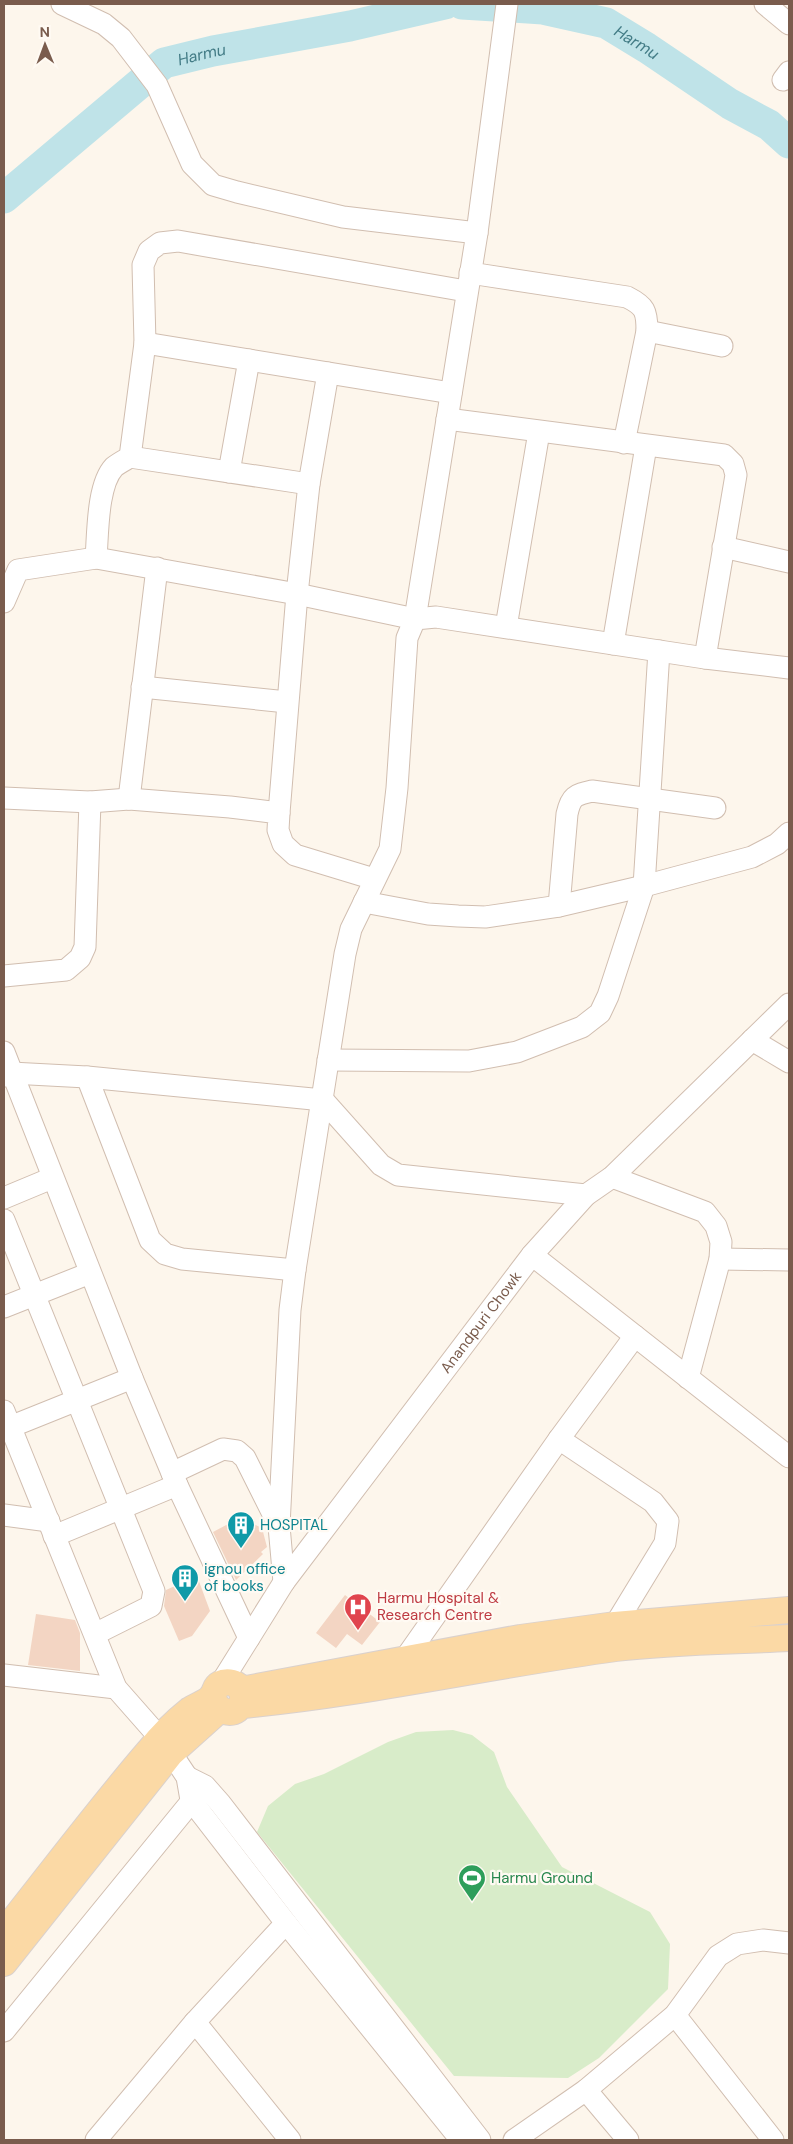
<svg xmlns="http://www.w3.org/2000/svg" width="793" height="2144" font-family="'DM Sans',sans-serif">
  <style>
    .green { fill: #d8ecc9 }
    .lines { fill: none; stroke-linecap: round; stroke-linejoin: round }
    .river { stroke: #bfe3e8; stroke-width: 31 }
    .building { fill: #f3d5c3 }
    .minor-casing { stroke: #d1beb0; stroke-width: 23 }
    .major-casing { stroke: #dad1cd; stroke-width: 28 }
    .minor { stroke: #fff; stroke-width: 21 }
    .major { stroke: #fbd9a5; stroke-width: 26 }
    .labels { text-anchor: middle; stroke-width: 4.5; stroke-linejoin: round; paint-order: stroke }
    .street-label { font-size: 15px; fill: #7a5c4d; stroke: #fffaf3 }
    .culture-label { font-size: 15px; fill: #0d838f; stroke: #fffaf3; text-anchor: start }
    .health-label { font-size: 15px; fill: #be3a42; stroke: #fffaf3; text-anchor: start }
    .leisure-label { font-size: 15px; fill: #27864d; stroke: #fffaf3; text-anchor: start }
    .water-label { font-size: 16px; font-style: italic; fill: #437c86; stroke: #fffaf3 }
  </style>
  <rect width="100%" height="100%" fill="#fdf6ec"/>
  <!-- green -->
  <path class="green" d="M453,1730L472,1735L494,1752L507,1787L562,1867L650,1912L670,1944L668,1989L599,2058L568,2078L454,2076L257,1832L268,1806L295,1784L324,1774L388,1742L416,1732Z"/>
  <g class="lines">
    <!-- river -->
    <g class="river">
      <path id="s1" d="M462,4L543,9L606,23L647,48L730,104L769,125L789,143"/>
      <path id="s2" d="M4,198L164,63L213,51L350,26L445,4"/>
    </g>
  </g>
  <!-- building -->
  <path class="building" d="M249,1522L262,1528L267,1547L261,1552L263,1554L236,1580L213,1532L230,1523L233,1528Z
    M197,1576L210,1611L192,1636L179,1641L164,1606L166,1590Z
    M345,1595L380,1622L362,1645L347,1634L336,1648L316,1633Z
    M36,1614L75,1620L80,1633V1671L28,1665Z"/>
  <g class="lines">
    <!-- minor casing -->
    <g class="minor-casing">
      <g id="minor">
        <path d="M765,4L789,24"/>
        <path d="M783,80L789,72"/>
        <path d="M477,233L507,4"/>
        <path d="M470,273L627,297C645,306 647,311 647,331L624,443"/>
        <path d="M647,331L722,346"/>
        <path d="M145,343L451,393"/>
        <path d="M447,419L724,455L733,464L736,475L705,658"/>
        <path d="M130,457L309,484"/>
        <path d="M229,472L249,360"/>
        <path d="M723,547L789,562"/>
        <path d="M96,558C98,534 97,485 114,467C119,463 125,460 130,457L145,343L143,265L149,251L160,243L178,241L466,291"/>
        <path d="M4,602L18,570L96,558L297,594L415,619L477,233L343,217L237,192L213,185L192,164L157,85L121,38L104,24L62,4"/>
        <path d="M506,627L539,432"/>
        <path d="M613,644L646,446"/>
        <path d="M142,687L287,702"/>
        <path d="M4,798L90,802L129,799L230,807L279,813L278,830L283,844L295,855L374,879"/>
        <path d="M129,799L157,568"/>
        <path d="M279,813L297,594L309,484L328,373"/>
        <path d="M364,902L428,914L458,916L485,917L559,906L644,886L752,857L777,844L789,833"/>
        <path d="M559,906L567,814C571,796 575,795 592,791L715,808"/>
        <path d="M4,976L66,970L80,958L85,947L90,802"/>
        <path d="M752,1040L789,1062"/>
        <path d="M4,1052L132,1378L177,1485L249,1638"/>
        <path d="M328,1060L469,1061L517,1052L582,1027L600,1013L608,996L644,886L659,651"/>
        <path d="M4,1076L11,1073L87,1077L323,1100L381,1165L398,1175L586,1195"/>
        <path d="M87,1077L150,1240L165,1254L182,1259L295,1270"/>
        <path d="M612,1177L705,1212L716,1226L721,1242L720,1259L688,1378"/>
        <path d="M4,1198L52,1178"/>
        <path d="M4,1220L154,1591L151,1606L95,1634"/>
        <path d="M532,1255L789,1457"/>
        <path d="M720,1259L789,1260"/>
        <path d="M4,1307L90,1273"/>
        <path d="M4,1411L116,1688L160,1738"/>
        <path d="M10,1427L132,1378"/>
        <path d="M559,1439L653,1502L668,1521L665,1543L615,1625"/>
        <path d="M172,1473L223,1449L237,1451L245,1458L278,1524"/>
        <path d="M4,1515L49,1521"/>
        <path d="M54,1536L177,1485"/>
        <path d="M284,1582L279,1526L290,1310L295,1270L345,954L351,929L390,849L397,788L407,638L415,619L436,617L705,658L789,668"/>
        <path d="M404,1660L559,1439L635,1336"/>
        <path d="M4,1675L116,1688"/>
        <path id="s3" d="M221,1683L284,1582L532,1255L586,1195L612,1177L789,1004"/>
        <path d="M171,1753L187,1777L191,1800L286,1923L461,2140"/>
        <path d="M187,1777L205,1786L220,1803L480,2140"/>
        <path d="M675,2015L773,2140"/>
        <path d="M195,2022L290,2140"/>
        <path d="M4,2031L200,1791"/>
        <path d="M586,2090L628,2140"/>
        <path d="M96,2140L195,2022L286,1923"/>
        <path d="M514,2140L586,2090L675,2015L718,1956L737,1944L763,1940L789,1943"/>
      </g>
    </g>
    <!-- major casing -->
    <g class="major-casing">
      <path id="major" d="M241,1690L520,1638L615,1625L789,1610
        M242,1705C368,1693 491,1665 616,1648C673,1641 732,1641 789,1638
        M4,1932C52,1872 99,1809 149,1751C161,1736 175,1722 190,1710C196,1706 208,1702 212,1696C216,1692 214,1687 220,1684C226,1681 233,1682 238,1686C241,1689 244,1694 243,1699C239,1719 216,1714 212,1696
        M4,1963L171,1753L219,1710"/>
    </g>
    <!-- minor -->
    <use href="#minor" class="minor"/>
    <!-- major -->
    <use href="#major" class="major"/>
  </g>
  <!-- icons -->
  <defs>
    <g id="building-pin" transform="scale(1.4375)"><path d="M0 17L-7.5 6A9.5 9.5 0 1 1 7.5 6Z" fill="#0f9aa8" stroke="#fffaf3"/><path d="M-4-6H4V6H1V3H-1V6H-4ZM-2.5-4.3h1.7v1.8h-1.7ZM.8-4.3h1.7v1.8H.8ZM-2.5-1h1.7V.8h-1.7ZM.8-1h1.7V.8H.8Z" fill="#fff"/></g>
    <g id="hospital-pin" transform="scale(1.4375)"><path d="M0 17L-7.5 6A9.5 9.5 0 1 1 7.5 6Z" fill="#e0444e" stroke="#fffaf3"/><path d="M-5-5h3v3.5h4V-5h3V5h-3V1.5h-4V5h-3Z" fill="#fff"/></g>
    <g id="stadium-pin" transform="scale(1.4375)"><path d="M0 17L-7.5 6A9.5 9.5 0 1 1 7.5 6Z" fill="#2e9e5b" stroke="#fffaf3"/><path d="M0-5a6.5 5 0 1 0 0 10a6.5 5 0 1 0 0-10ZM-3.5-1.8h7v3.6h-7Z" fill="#fff"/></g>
  </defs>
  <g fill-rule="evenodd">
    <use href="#building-pin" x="241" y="1525"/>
    <use href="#building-pin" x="185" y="1578"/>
    <use href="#hospital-pin" x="358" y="1607"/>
    <use href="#stadium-pin" x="472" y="1878"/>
  </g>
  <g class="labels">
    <!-- street labels -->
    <g class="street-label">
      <text dy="5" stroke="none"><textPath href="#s3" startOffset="445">Anandpuri Chowk</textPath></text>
    </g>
    <!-- culture labels -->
    <g class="culture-label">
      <text x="260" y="1530">HOSPITAL</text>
      <text x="204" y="1574">ignou office<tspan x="204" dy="17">of books</tspan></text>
    </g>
    <!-- health labels -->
    <g class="health-label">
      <text x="377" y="1603">Harmu Hospital &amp;<tspan x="377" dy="17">Research Centre</tspan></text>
    </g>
    <!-- leisure labels -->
    <g class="leisure-label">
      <text x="491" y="1883">Harmu Ground</text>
    </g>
    <!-- water labels -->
    <g class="water-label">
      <text dy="6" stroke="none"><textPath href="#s1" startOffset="182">Harmu</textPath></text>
      <text dy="6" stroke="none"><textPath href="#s2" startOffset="248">Harmu</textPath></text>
    </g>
  </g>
  <!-- border -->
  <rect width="793" height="2144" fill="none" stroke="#7a5c4d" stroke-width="10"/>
  <!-- north arrow -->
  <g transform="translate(45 45) rotate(359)" stroke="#fffaf3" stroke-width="4" paint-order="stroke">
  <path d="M0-4L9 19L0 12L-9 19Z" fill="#7a5c4d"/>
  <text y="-8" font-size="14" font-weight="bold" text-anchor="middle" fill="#7a5c4d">N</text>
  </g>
</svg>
